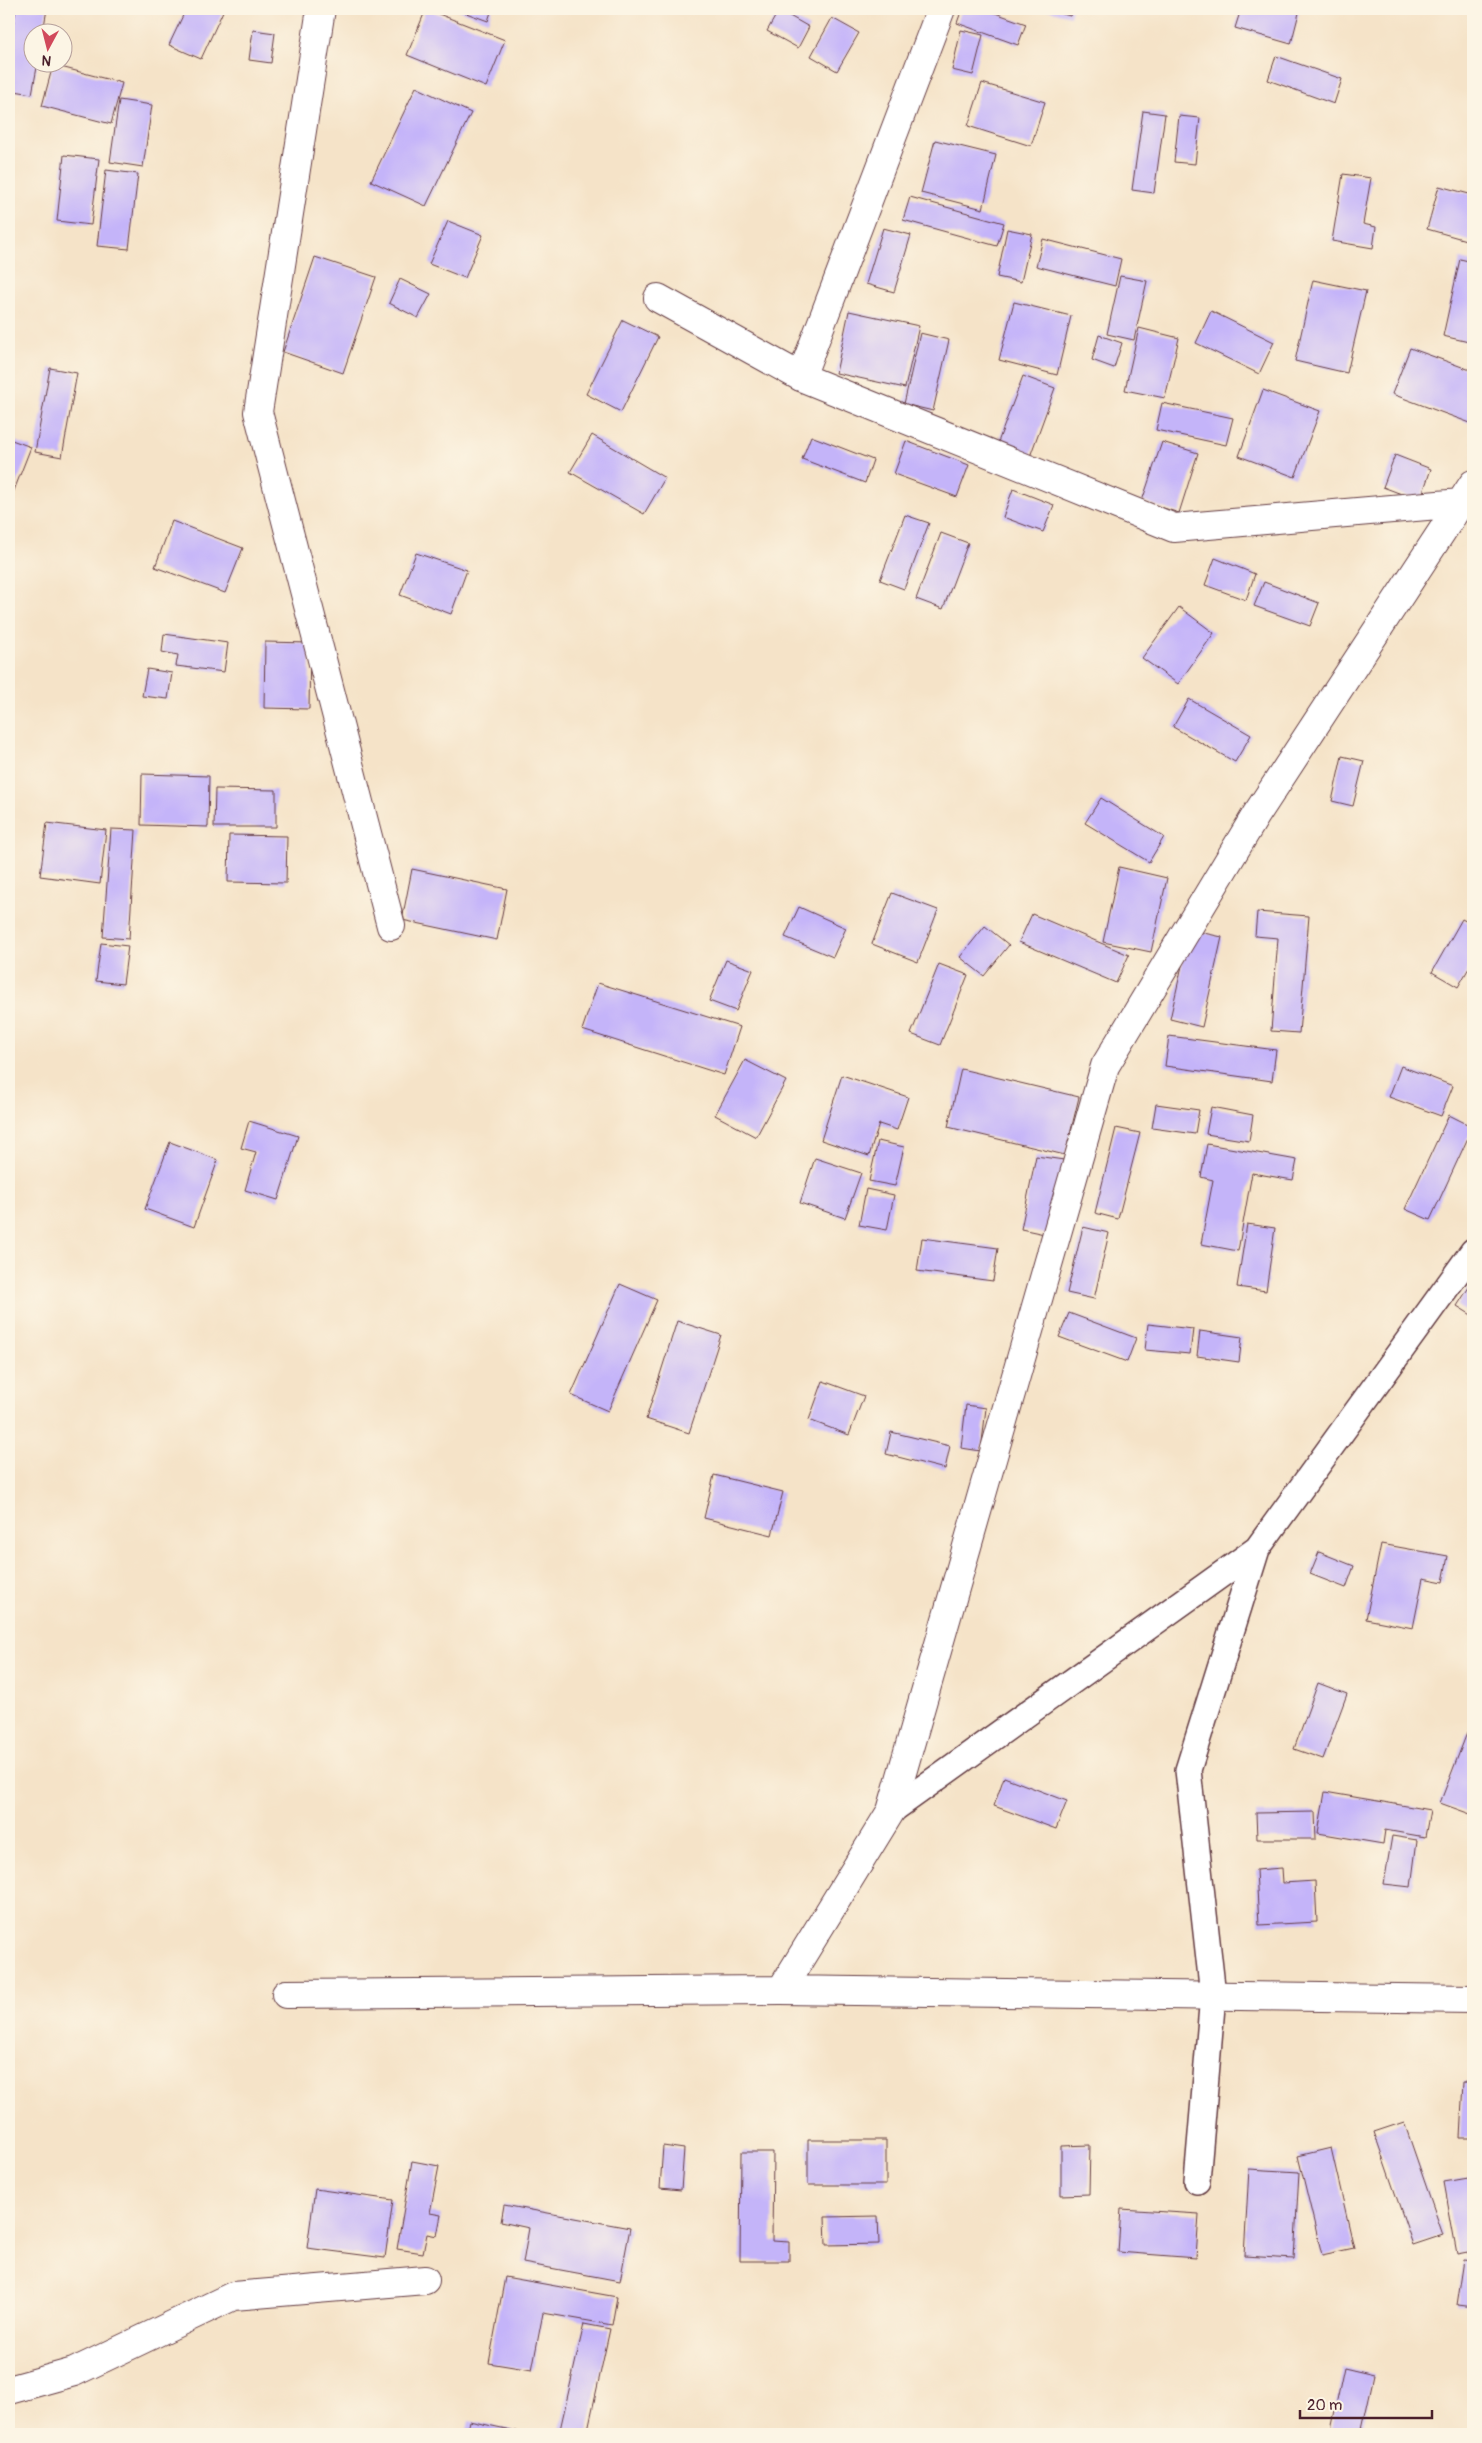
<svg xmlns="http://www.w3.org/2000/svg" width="1482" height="2443" font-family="Pangolin,sans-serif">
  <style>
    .building { fill: #c4b4f9 }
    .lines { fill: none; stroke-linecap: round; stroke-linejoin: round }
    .lane-casing { stroke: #643c43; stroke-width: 28 }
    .street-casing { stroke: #643c43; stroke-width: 30 }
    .lane { stroke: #fff; stroke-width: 25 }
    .street { stroke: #fff; stroke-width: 28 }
  </style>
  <rect width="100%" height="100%" fill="#fcf5e5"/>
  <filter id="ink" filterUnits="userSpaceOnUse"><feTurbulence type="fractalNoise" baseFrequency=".02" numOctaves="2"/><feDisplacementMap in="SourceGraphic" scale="10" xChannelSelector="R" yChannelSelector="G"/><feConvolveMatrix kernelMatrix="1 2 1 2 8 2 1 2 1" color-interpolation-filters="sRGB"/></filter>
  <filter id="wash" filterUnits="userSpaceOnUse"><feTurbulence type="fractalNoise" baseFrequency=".0096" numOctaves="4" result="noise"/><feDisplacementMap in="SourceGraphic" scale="20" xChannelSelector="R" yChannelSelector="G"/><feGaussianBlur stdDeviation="1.12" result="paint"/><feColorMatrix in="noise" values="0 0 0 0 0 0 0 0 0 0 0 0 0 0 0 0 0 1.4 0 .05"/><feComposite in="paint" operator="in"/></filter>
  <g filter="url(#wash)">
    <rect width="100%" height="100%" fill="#f5e3c8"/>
    <g id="blocks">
      <!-- building -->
      <path class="building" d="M16,9H47L43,32H32V62H38L32,94L9,90V49Z
        M186,9H224L201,59L169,45Z
        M426,9L505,40L486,87L407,55Z
        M455,9H492L488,21Z
        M962,9H984L1026,24L1018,45L957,23Z
        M1045,9H1072L1070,16Z
        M1241,9H1300L1291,44L1235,28Z
        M779,10L809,27L798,48L767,31Z
        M832,18L859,33L837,71L811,56Z
        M253,30L275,33L271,63L249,60Z
        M961,30L983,35L973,75L952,70Z
        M1276,56L1342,79L1334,104L1268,80Z
        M53,65L122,83L111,124L42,106Z
        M982,83L1045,102L1031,146L968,126Z
        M416,87L471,113L426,206L371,181Z
        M119,100L152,105L143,167L110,162Z
        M1143,111L1165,114L1154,193L1132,190Z
        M1179,116L1200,118L1195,164L1174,162Z
        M935,140L996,155L983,209L921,193Z
        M64,155L99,159L91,225L57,221Z
        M106,170L138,174L129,249L97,246Z
        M1343,174L1371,178L1363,224L1376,227L1373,248L1332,241Z
        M1439,186L1473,195V242L1427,229Z
        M910,197L1004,223L997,246L903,220Z
        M448,221L483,235L465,278L429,264Z
        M883,228L911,235L894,292L866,284Z
        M1007,229L1032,234L1021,282L997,277Z
        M1043,239L1121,259L1115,286L1036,266Z
        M315,257L376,277L343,373L283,352Z
        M1460,259L1473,262V343L1443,336Z
        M1120,276L1147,281L1134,340L1107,334Z
        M400,279L431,294L418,318L389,303Z
        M1313,280L1366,291L1347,373L1295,361Z
        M1014,302L1071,316L1057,375L999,360Z
        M849,311L919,326L905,388L836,373Z
        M1211,311L1274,342L1259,374L1196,343Z
        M623,320L658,337L621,412L586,394Z
        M1139,328L1179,338L1165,398L1125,390Z
        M920,333L949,340L933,411L904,404Z
        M1099,335L1122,343L1114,368L1092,360Z
        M1410,348L1473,371V424L1392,394Z
        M50,368L77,373L62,457L35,452Z
        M1023,376L1055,388L1028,462L995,450Z
        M1263,390L1320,411L1295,477L1239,456Z
        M1162,403L1233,418L1226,445L1156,430Z
        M592,435L665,478L644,514L570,472Z
        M811,436L873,460L865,483L802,459Z
        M9,439L31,447L13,493L9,492Z
        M906,441L969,465L957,497L894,474Z
        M1162,442L1198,453L1179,513L1142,501Z
        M1395,455L1431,469L1420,501L1383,487Z
        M1013,489L1054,505L1043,532L1003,517Z
        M905,515L929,523L904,589L880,580Z
        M172,521L243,548L225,593L155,567Z
        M941,533L968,543L943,609L916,599Z
        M416,553L467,570L451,614L400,595Z
        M1215,558L1255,574L1246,600L1205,585Z
        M1264,582L1319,603L1310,626L1254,606Z
        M1179,607L1214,633L1178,684L1142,658Z
        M164,634L228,643L224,672L176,666L178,655L162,652Z
        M265,642L310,643L309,709L264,708Z
        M147,669L172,673L168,699L142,696Z
        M1189,699L1251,735L1235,762L1173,727Z
        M1342,756L1364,761L1353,806L1332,801Z
        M142,774L209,776L208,827L141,825Z
        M215,789L276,790V827H214Z
        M1101,798L1164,837L1149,862L1085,823Z
        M47,823L106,830L100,884L40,876Z
        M111,829L136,830L129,939L103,937Z
        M229,835L287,836L286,883L228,882Z
        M1119,867L1167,878L1151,952L1103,942Z
        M412,869L507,889L497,940L402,920Z
        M892,893L938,910L918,962L872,944Z
        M799,907L846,928L833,957L785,937Z
        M1257,912L1309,916L1299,1033L1271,1031L1278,938L1255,936Z
        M1032,914L1129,955L1116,983L1019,942Z
        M1462,919L1473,925V961L1458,987L1432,972Z
        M985,926L1009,945L984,976L960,957Z
        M1190,930L1222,937L1202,1027L1170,1019Z
        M101,943L128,946L123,984L96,981Z
        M726,960L753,970L736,1011L709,1001Z
        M939,964L968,975L940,1045L911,1034Z
        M598,983L740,1027L724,1075L582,1030Z
        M1169,1036L1276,1050L1272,1081L1165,1066Z
        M745,1060L786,1081L756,1137L715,1115Z
        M1401,1066L1453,1086L1441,1116L1389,1097Z
        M961,1069L1079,1097L1065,1155L948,1127Z
        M842,1075L908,1097L897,1130L879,1124L869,1156L821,1140Z
        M1156,1104L1199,1110L1195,1134L1152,1128Z
        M1211,1107L1253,1115L1249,1141L1206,1134Z
        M1449,1115L1473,1127L1430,1220L1405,1209Z
        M249,1121L298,1136L278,1200L245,1190L256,1152L241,1148Z
        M1116,1128L1140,1133L1118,1219L1095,1213Z
        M878,1141L904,1147L895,1186L869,1181Z
        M170,1142L218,1160L194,1227L145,1209Z
        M1207,1144L1297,1160L1293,1180L1252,1173L1238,1251L1201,1244L1213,1180L1201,1177Z
        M1036,1156L1064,1160L1049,1235L1021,1229Z
        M815,1158L861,1173L845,1218L800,1203Z
        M866,1189L894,1195L887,1230L859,1225Z
        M1247,1224L1275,1228L1266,1291L1237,1287Z
        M1083,1227L1109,1233L1094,1299L1067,1293Z
        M922,1238L998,1248L993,1281L917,1271Z
        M1473,1281V1316L1457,1306Z
        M620,1284L657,1300L608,1411L571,1395Z
        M1069,1313L1136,1338L1127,1362L1059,1337Z
        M677,1321L721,1335L689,1433L646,1419Z
        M1148,1324L1193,1329L1190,1354L1145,1350Z
        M1200,1331L1242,1337L1239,1362L1197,1356Z
        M823,1381L864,1396L849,1435L809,1420Z
        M966,1405L986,1408L981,1451L961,1448Z
        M891,1432L950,1446L945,1469L886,1454Z
        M714,1475L783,1492L772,1535L704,1518Z
        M1381,1544L1448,1556L1443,1582L1423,1578L1413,1628L1366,1619Z
        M1319,1552L1354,1566L1346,1588L1310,1574Z
        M1318,1683L1347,1694L1323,1759L1294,1749Z
        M1467,1733L1473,1735V1815L1440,1803Z
        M1004,1777L1067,1801L1056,1829L994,1806Z
        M1325,1792L1430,1810L1425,1837L1385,1830L1383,1844L1318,1833Z
        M1315,1812L1316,1839H1257L1256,1813Z
        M1392,1836L1417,1840L1411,1887L1384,1884Z
        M1282,1868L1283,1883L1315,1881L1317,1922L1259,1925L1256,1870Z
        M1463,2082L1473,2083V2138H1460Z
        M1404,2122L1443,2235L1413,2245L1374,2132Z
        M808,2140H886V2185H808Z
        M1090,2145L1089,2194L1061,2195V2146Z
        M663,2146L684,2149L681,2190L660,2188Z
        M1331,2148L1354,2248L1322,2255L1298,2156Z
        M741,2152H773L772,2241L789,2242V2261H740Z
        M412,2161L439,2166L430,2213L441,2215L437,2236L427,2234L423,2253L397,2249Z
        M1249,2169L1299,2172L1294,2259L1244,2256Z
        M1473,2177V2251L1457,2254L1444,2182Z
        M315,2189L393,2200L385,2258L307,2248Z
        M504,2205L630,2228L620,2281L523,2263L529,2228L501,2222Z
        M1121,2209L1199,2214L1196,2258L1118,2252Z
        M878,2216L879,2244L826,2245L825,2217Z
        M1464,2259L1473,2260V2307L1457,2305Z
        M505,2277L617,2297L612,2325L543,2313L532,2370L489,2363Z
        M584,2324L610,2329L587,2434H559Z
        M1344,2368L1374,2375L1361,2434H1330Z
        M469,2421L525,2433V2434H466Z"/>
    </g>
  </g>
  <g filter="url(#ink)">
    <use href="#blocks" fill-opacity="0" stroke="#643c43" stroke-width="1"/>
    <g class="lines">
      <!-- lane casing -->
      <g class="lane-casing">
        <path id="lane" d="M891,1811L1257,1549
          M1197,2181L1213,1995L1188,1770L1257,1549L1473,1251"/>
      </g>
      <!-- street casing -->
      <g class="street-casing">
        <path id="street" d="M321,9L258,412L391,926
          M658,298L801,377L1174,528L1461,503
          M801,377L941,9
          M781,1990L891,1811L1105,1066L1256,815L1473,484
          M286,1994L781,1990L1473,1999
          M9,2390L74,2372L233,2296L425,2280"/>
      </g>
      <!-- lane -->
      <use href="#lane" class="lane"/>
      <!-- street -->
      <use href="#street" class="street"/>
    </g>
  </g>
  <!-- margin -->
  <rect width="1482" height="2443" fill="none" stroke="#fcf5e5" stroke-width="30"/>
  <!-- north arrow -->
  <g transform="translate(48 48) rotate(187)"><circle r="24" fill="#fcf5e5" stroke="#b59f9b"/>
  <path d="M0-4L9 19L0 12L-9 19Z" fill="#d1495b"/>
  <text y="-8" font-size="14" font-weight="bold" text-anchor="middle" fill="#4a1f2b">N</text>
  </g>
  <!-- scale -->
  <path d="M1300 2410v8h132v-8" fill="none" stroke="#4a1f2b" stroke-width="2.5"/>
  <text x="1307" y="2410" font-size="15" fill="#4a1f2b" stroke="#fcf5e5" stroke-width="4" paint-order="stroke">20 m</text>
</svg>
